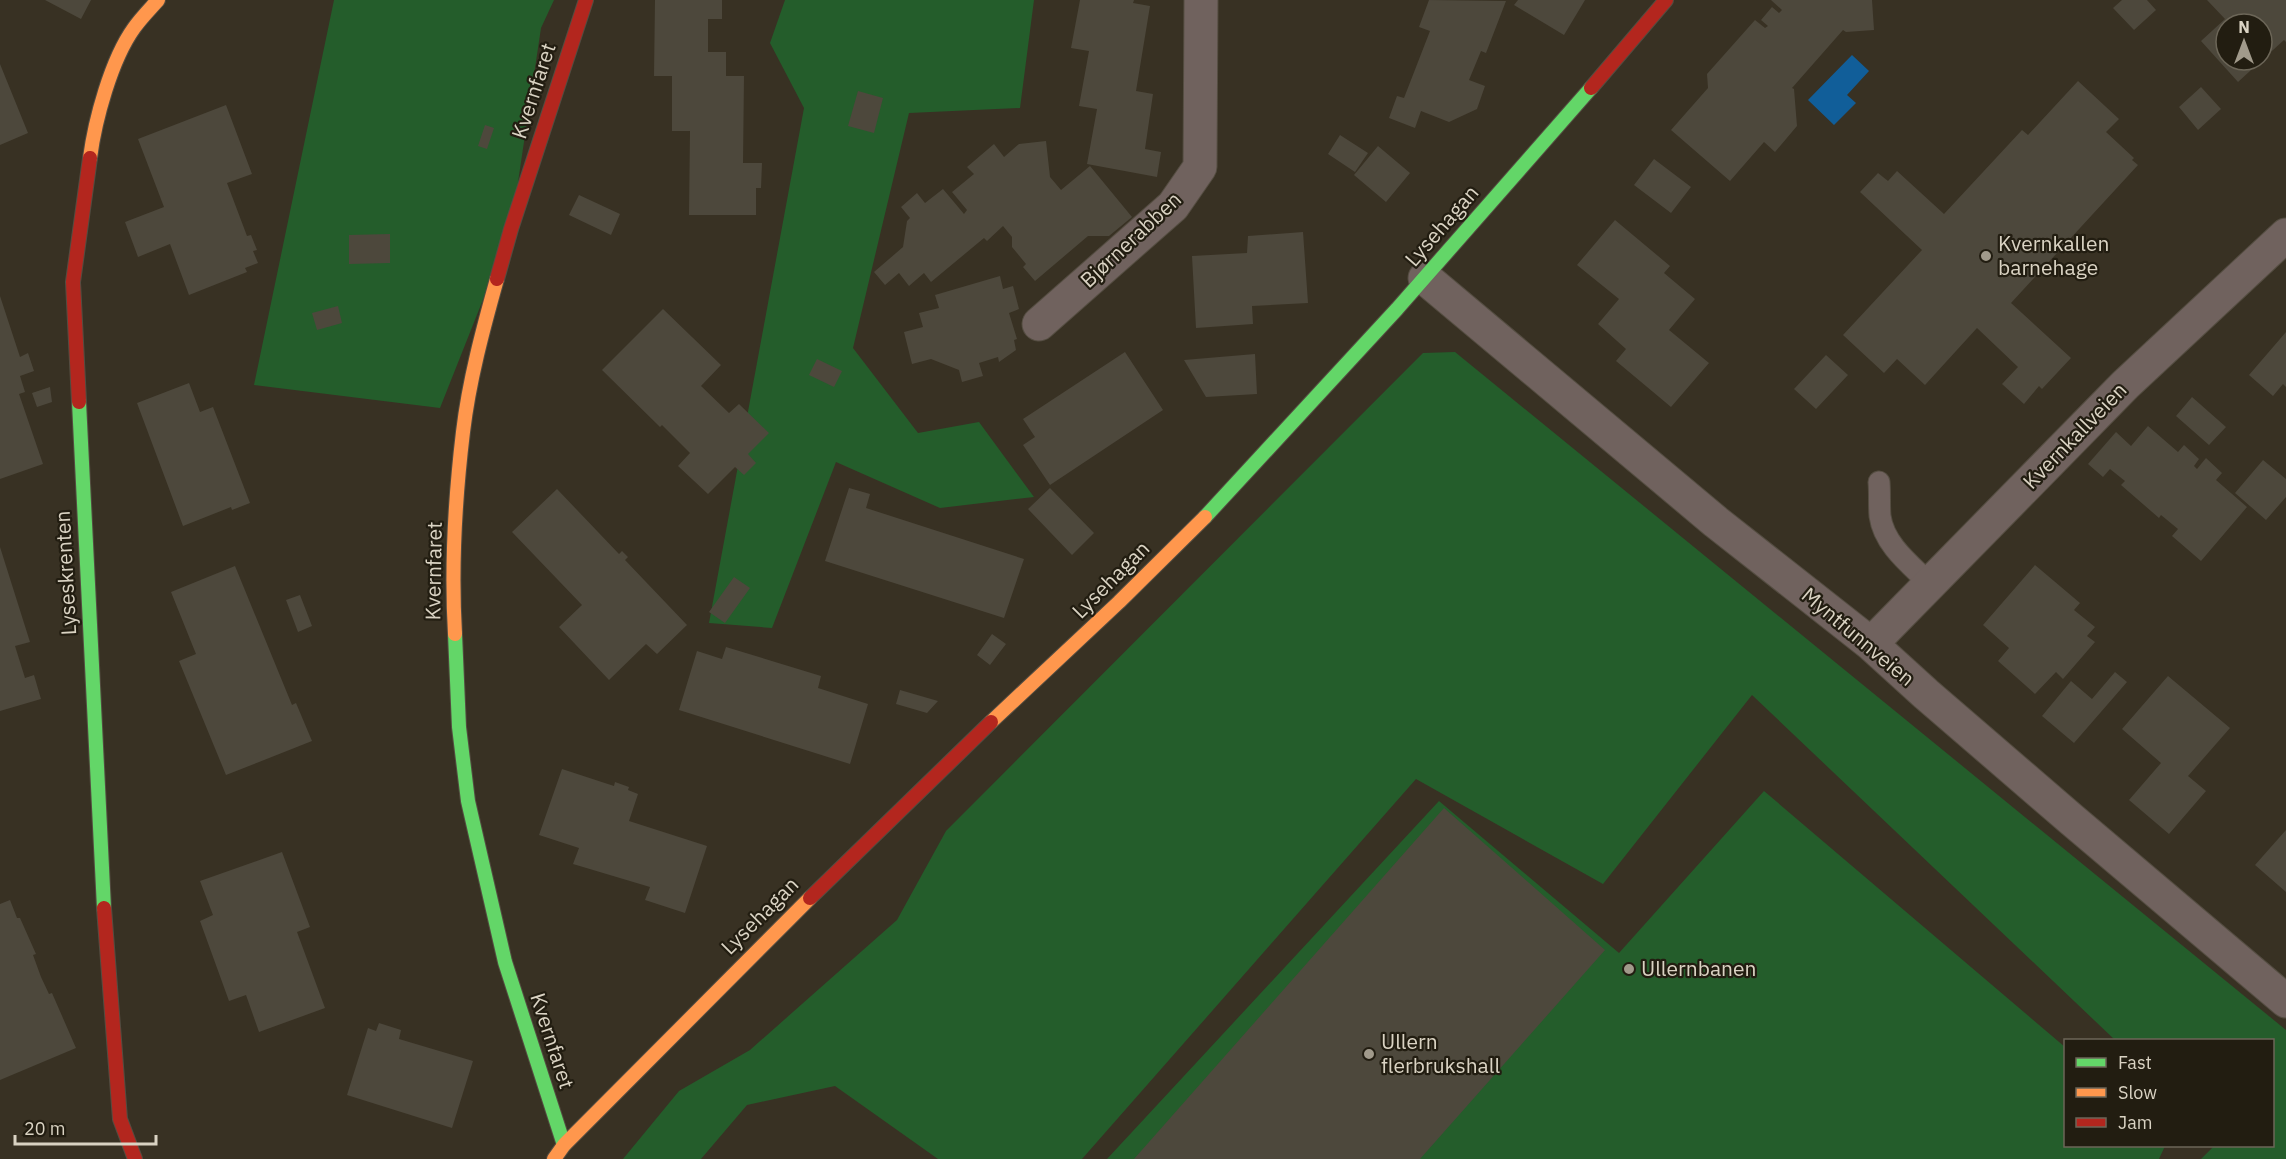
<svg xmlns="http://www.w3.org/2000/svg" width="2286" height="1159" font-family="'IBM Plex Sans',sans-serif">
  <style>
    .green { fill: #245d2b }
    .water { fill: #115e99 }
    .building { fill: #4d483c }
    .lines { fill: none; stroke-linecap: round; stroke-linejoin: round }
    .lane-casing { stroke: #544d41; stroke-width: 23 }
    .street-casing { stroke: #544d41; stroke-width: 35 }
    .fast-casing { stroke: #544d41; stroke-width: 16 }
    .slow-casing { stroke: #544d41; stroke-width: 16 }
    .jam-casing { stroke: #544d41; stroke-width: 16 }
    .lane { stroke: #70625e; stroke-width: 21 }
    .street { stroke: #70625e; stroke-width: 33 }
    .fast { stroke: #63d668; stroke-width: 14 }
    .slow { stroke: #ff974d; stroke-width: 14 }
    .jam { stroke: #b3261e; stroke-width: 14 }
    .poi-dot { fill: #a19a8b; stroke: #221d11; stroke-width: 2 }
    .labels { text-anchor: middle; stroke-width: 4.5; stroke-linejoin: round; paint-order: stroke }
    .street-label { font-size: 21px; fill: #dad3c3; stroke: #221d11 }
    .poi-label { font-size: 21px; fill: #dad3c3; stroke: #221d11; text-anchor: start }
  </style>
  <rect width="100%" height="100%" fill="#383123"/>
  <!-- green -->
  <path class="green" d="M334,0H554L541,28L511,229L440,408L254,385Z
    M785,0H1034L1020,108L909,113L853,348L918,433L979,422L1034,497L940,508L836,462L772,628L709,623L804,108L770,43Z
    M1455,352L2286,1030V1159H2201L2214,1146H2272V1040H2115L1752,695L1603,884L1416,779L1082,1159H938L835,1086L747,1105L701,1159H623L679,1091L750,1050L897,920L946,831L1423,353Z
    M1764,791L2065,1047L2066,1146H2165L2159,1159H1107L1439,801L1619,953Z"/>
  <!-- water -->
  <path class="water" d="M1852,55L1869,71L1847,95L1856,103L1834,125L1808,100Z"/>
  <!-- building -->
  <path class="building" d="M45,0H91L81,19Z
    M655,0H722V19H708V52H726V76H744L743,163H762L761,188H756V215H689L690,131H672V76H654Z
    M1080,0H1134L1133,3L1150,6L1136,91L1153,94L1145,149L1161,152L1157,177L1087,164L1097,109L1079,106L1089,51L1071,48Z
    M1429,0L1506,1L1486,53L1481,51L1469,80L1485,86L1477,109L1449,122L1421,111L1415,128L1389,118L1397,96L1404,98L1430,31L1419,27Z
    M1518,0H1585L1564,35L1514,5Z
    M1771,0H1872L1874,30L1846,32L1843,30L1792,88L1794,89L1797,126L1775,152L1764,142L1730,181L1671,130L1708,88L1707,74L1755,20L1765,28L1768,26L1761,20L1772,7L1779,13L1782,10Z
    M2122,0H2147L2156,10L2134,30L2113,8Z
    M2207,0H2286V42L2284,40L2262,60V24H2226V60H2262L2238,82L2201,41L2225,19Z
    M0,64L28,133L0,145Z
    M2078,81L2119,119L2106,132L2134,158L2132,160L2138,165L2011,303L2071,358L2042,389L2039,386L2024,404L2002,384L2018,367L1977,328L1925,385L1897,359L1884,373L1843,335L1922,250L1860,192L1878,173L1888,181L1897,171L1944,214L2022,130L2028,135Z
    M2201,87L2221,109L2198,130L2179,107Z
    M858,91L883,98L874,133L848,126Z
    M226,105L252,174L227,183L247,236L251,235L257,250L253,251L258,263L245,268L247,272L189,295L170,244L138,257L125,222L164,207L138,139Z
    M485,125L494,128L487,149L478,146Z
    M1340,135L1368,153L1355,172L1328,154Z
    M1046,141L1050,177L1061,190L1090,166L1132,217L1109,236H1088L1035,281L1023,267L1026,264L1012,247V237L1003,226L987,241L984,238L931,282L924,273L909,286L899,273L885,285L874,272L903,247L907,221L910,218L901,207L917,193L925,203L943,189L964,214L967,210L952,192L974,174L967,167L994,144L1004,157L1019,144Z
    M1378,146L1410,173L1386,202L1354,175Z
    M1654,159L1691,187L1671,213L1634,185Z
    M579,195L620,214L611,235L569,215Z
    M1615,220L1670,266L1664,273L1695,299L1669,330L1709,363L1671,407L1616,361L1626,349L1598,324L1619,299L1577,265Z
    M1303,232L1308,303L1252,306L1253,324L1196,328L1192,256L1247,253L1248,236Z
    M390,234V263L349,264V235Z
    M1000,276L1003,289L1013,286L1019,309L1009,313L1017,339L1014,340L1016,350L999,362L998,357L979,363L983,376L962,382L959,370L931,359L912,364L904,332L923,327L919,313L939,308L935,295Z
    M0,296L20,357L28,353L34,371L20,376L25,392L19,394L43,464L0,479Z
    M338,306L342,323L317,330L312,313Z
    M663,309L721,365L701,386L729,413L739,404L769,433L748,454L756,463L744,475L735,467L708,494L678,466L690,453L662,425L660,427L602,370Z
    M2286,332V387L2283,384L2273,396L2249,375Z
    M1125,352L1163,410L1050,485L1023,445L1035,437L1023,419Z
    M1255,354L1257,394L1206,397L1184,360Z
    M1826,355L1848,375L1816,409L1794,389Z
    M817,359L842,371L834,387L809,375Z
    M189,383L200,412L213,407L250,503L232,510L231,507L183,526L137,403Z
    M50,387L52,402L37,407L32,393Z
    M2192,397L2226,427L2209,445L2176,416Z
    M2148,426L2178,452L2184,445L2199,459L2194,466L2197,469L2206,458L2222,473L2216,480L2247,507L2201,561L2172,536L2178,529L2161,515L2159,518L2121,485L2125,481L2110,469L2103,477L2088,464L2116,432L2131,446Z
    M2263,460L2286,479V497L2266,520L2235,493Z
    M849,488L870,494L866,508L1024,559L1004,618L825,561Z
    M1050,488L1094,533L1072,555L1028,509Z
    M557,489L619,554L622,551L628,557L625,560L687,625L657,654L646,644L609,680L559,627L582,605L512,532Z
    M0,547L30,642L15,646L25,678L34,675L41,699L0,711Z
    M2035,565L2080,603L2074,610L2095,627L2087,636L2095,642L2063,679L2056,672L2035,694L1998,661L2009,648L1983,625Z
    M235,566L292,705L296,703L312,741L226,775L179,661L196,654L171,592Z
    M734,577L750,588L725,623L709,612Z
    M300,595L312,626L298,632L286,600Z
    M992,634L1006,644L990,665L977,655Z
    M726,647L821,676L818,688L868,704L850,764L679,710L697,651L722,659Z
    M2115,672L2127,682L2074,743L2042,716L2071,681L2092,699Z
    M2168,676L2230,728L2188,776L2206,791L2169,834L2129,800L2161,763L2122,729Z
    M900,690L938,701L927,713L896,704Z
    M562,769L614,786L615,782L629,787L628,790L638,794L629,821L707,846L685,913L645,900L650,887L573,864L579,848L539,835Z
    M1444,808L1605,950L1420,1159H1134Z
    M2286,830V892L2255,865Z
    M282,852L310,927L297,932L325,1008L259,1032L246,995L229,1001L200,921L213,915L200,881Z
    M10,900L17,918H20L36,954L33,955L41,977L49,994L52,993L76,1048L0,1080V904Z
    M379,1023L401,1030L399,1039L473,1061L452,1128L347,1095L368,1028L376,1031Z"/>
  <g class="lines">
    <!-- lane casing -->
    <g class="lane-casing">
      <path id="lane" d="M1879,482C1880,493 1879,505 1880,516C1884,545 1911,565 1930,584"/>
    </g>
    <!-- street casing -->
    <g class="street-casing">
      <path id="street" d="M1425,278L1716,522L1871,644L1926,694L2071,819L2286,1001
        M1039,324L1173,206L1200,167L1201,0
        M1871,644L2125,385L2286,235"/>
    </g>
    <!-- fast casing -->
    <g class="fast-casing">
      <path id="fast" d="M79,402L104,908
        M1205,517L1397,309L1591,88
        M455,634L459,727L468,801L505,962L564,1145"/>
    </g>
    <!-- slow casing -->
    <g class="slow-casing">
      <path id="slow" d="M90,158C95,120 111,60 134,28C141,18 150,9 158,0
        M455,634C451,567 455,499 463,432C469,381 483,329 497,279
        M991,722L1119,602L1205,517
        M554,1159L564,1145L810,898"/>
    </g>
    <!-- jam casing -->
    <g class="jam-casing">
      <path id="jam" d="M1591,88L1666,0
        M497,279L511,229L586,0
        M79,402L73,282L90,158
        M810,898L991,722
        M104,908L120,1119L135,1159"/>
    </g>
    <!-- lane -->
    <use href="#lane" class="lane"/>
    <!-- street -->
    <use href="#street" class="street"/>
    <!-- fast -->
    <use href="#fast" class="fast"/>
    <!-- slow -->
    <use href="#slow" class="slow"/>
    <!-- jam -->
    <use href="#jam" class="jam"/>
  </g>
  <!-- markers -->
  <g class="poi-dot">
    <circle cx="1986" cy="256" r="6"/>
    <circle cx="1629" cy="969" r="6"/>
    <circle cx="1369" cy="1054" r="6"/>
  </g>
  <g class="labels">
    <!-- street labels -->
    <g class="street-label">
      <text transform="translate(534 91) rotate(-72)" y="7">Kvernfaret</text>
      <text transform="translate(1442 226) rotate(-49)" y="7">Lysehagan</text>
      <text transform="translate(1131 240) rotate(-43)" y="7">Bjørnerabben</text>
      <text transform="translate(2075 436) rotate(-46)" y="7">Kvernkallveien</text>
      <text transform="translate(434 571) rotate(-89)" y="7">Kvernfaret</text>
      <text transform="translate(66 573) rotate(-93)" y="7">Lyseskrenten</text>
      <text transform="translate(1111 580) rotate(-45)" y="7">Lysehagan</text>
      <text transform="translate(1858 637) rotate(40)" y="7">Myntfunnveien</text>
      <text transform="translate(760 916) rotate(-45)" y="7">Lysehagan</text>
      <text transform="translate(552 1041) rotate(72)" y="7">Kvernfaret</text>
    </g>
    <!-- poi labels -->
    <g class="poi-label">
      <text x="1998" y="251">Kvernkallen<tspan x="1998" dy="24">barnehage</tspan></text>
      <text x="1641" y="976">Ullernbanen</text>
      <text x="1381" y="1049">Ullern<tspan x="1381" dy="24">flerbrukshall</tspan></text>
    </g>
  </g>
  <!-- legend -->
  <rect x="2064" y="1039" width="210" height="108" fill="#221d11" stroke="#6c6658" stroke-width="1.5"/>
  <rect x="2076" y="1058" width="30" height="9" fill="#63d668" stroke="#6c6658" stroke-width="1.5"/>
  <text x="2118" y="1069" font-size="18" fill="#dad3c3">Fast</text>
  <rect x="2076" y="1088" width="30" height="9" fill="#ff974d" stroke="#6c6658" stroke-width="1.5"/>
  <text x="2118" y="1099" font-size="18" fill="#dad3c3">Slow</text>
  <rect x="2076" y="1118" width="30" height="9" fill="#b3261e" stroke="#6c6658" stroke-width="1.5"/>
  <text x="2118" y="1129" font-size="18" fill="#dad3c3">Jam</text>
  <!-- north arrow -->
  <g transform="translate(2244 42)"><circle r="28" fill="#221d11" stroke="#6c6658" stroke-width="1.5"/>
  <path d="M0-4.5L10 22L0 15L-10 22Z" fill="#a19a8b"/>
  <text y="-9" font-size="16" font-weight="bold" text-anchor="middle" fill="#dad3c3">N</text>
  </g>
  <!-- scale -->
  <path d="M15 1135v9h141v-9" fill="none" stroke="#dad3c3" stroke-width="3"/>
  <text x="24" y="1135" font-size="18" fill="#dad3c3" stroke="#221d11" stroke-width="4.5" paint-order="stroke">20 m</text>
</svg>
